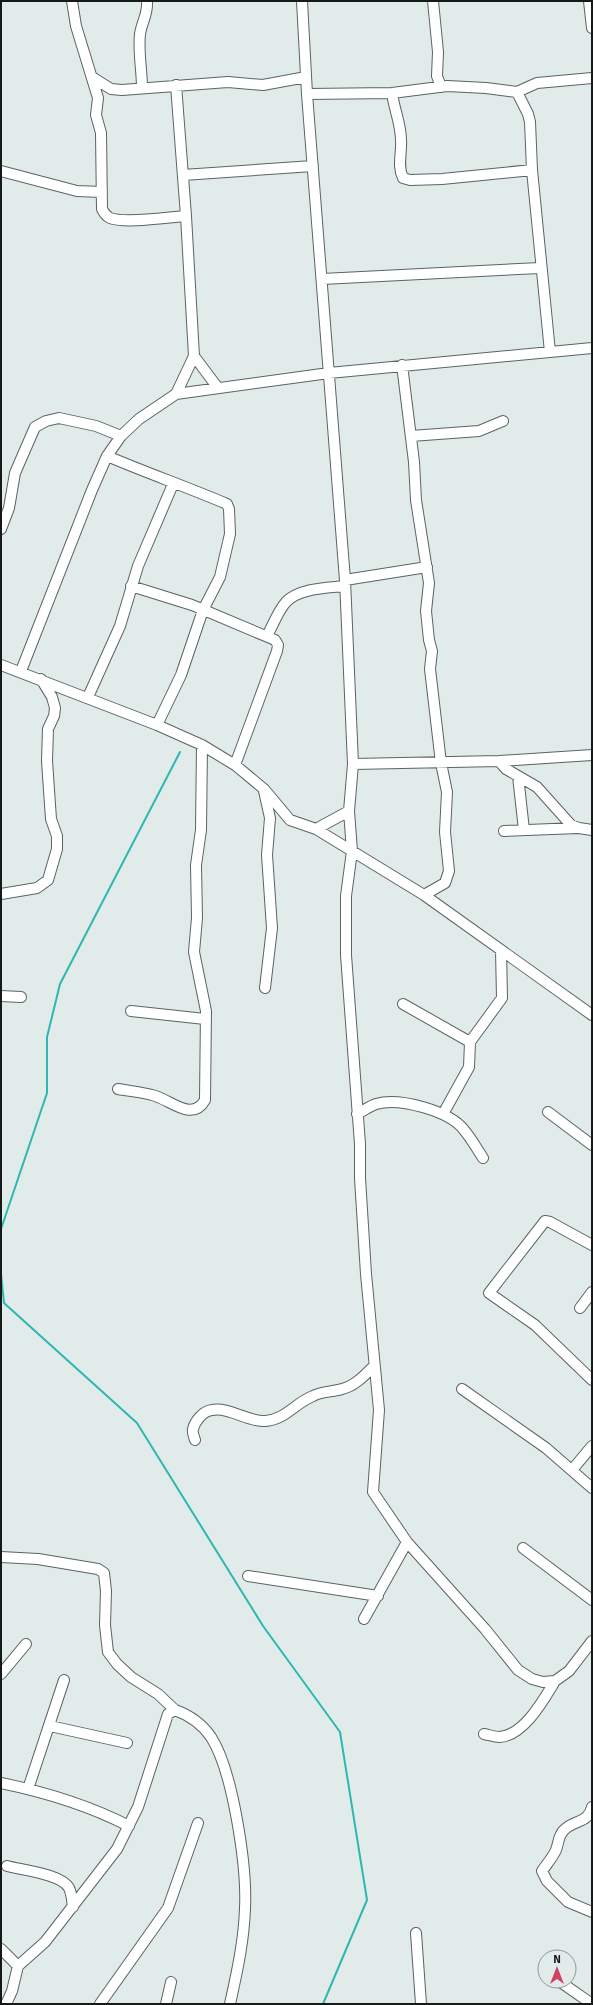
<svg xmlns="http://www.w3.org/2000/svg" width="593" height="2005" font-family="Signika,sans-serif">
  <style>
    .lines { fill: none; stroke-linecap: round; stroke-linejoin: round }
    .stream { stroke: #2eb7b1; stroke-width: 2 }
    .minor-casing { stroke: #5a6463; stroke-width: 12 }
    .minor { stroke: #fff; stroke-width: 10 }
  </style>
  <rect width="100%" height="100%" fill="#e0ebea"/>
  <g class="lines">
    <!-- stream -->
    <path class="stream" d="M1,1229L47,1093V1037L60,984L180,752
      M1,1274L4,1303L137,1423L263,1626L340,1732L367,1900L323,2004"/>
    <!-- minor casing -->
    <g class="minor-casing">
      <path id="minor" d="M72,1L76,26L98,98L96,115L101,133L102,209C104,213 106,216 110,218C125,224 169,217 186,216
        M302,1L307,94L345,580L353,764L349,811L352,851L346,896V955L360,1144V1178L366,1274L379,1410L373,1492L407,1542L485,1629L518,1670L532,1679L543,1682L555,1681L569,1671L592,1641
        M433,1L438,52L437,76L441,87
        M589,1L592,28
        M92,77L111,89L122,90L228,82L263,85L306,77
        M176,85L186,216L194,356L176,394
        M142,88C142,70 138,52 140,34C142,21 148,15 147,1
        M517,92L528,114L530,122L532,170L550,352
        M392,93C394,109 401,124 401,140C402,153 397,166 403,178L410,180L442,179L532,170
        M307,94L392,93L447,86L486,88L517,92L537,83L592,78
        M1,171L77,191L102,192
        M183,175L313,166
        M322,279L540,268
        M194,356L218,388
        M402,365L414,462L416,500L429,583L426,611L429,640L432,651L430,669L441,763L447,792L445,832L449,871L445,883L424,895
        M411,436L479,431L503,421
        M107,456C147,473 187,487 227,504L229,509L230,534L220,577L203,610L181,675L157,725
        M1,529L9,508L15,473L35,427L46,421L59,418L96,426L121,436
        M345,580L427,567
        M131,586L192,605L275,640L278,645L277,651L235,765
        M267,636C273,625 278,611 286,602C299,588 327,588 345,586
        M1,665L157,725L202,745L235,765L264,789L290,820L316,829L424,895L592,1015
        M21,671L92,490L107,456L121,436L139,419L176,394L329,373L592,348
        M88,697L120,626L138,566L173,484
        M499,761L506,769L537,787L571,825L579,828L592,830
        M353,764L499,761L592,755
        M518,776L524,830
        M264,791L270,818L267,855L272,928L265,988
        M316,829L349,811
        M504,831L578,828
        M1,894L37,888L48,880L57,849V836L51,819L47,761L48,729L54,716L55,708L52,697L41,679
        M1,996L21,997
        M403,1004L470,1042
        M131,1011L205,1019
        M118,1089C129,1091 141,1092 152,1095C170,1099 192,1123 205,1100L206,1011L194,952L197,918L196,865L201,830L202,745
        M548,1112L592,1145
        M357,1114C363,1111 370,1106 376,1104C399,1097 450,1111 464,1130C471,1138 477,1149 483,1158
        M443,1114L469,1067L470,1042L502,998L501,950
        M592,1245L550,1222L545,1221L489,1293L535,1325L592,1380
        M580,1308L592,1292
        M462,1389L546,1448L592,1488
        M195,1440C194,1437 192,1432 193,1429C195,1421 203,1411 212,1410C230,1407 248,1422 265,1421C285,1420 295,1403 313,1396C322,1391 333,1392 342,1389C355,1386 365,1375 374,1366
        M572,1470L592,1446
        M523,1548L592,1600
        M1,1557L38,1559L98,1569L104,1573L106,1591L105,1625L108,1652L117,1664L131,1677L158,1694L175,1710
        M248,1576L378,1596
        M364,1619L407,1542
        M1,1674L26,1644
        M50,1726L127,1743
        M484,1734C489,1735 495,1737 499,1737C524,1736 544,1699 555,1681
        M1,1783C45,1792 88,1805 129,1826
        M28,1789L64,1680
        M592,1807C588,1824 575,1819 564,1830C558,1836 559,1842 556,1850C553,1857 546,1865 542,1871L547,1881L568,1902L592,1912
        M7,1866C22,1870 62,1874 69,1888C72,1894 72,1901 73,1907
        M416,1933L421,2004
        M1,1949L18,1966
        M559,1981L592,2004
        M6,2004L12,1991L18,1966L45,1942L117,1849L138,1807L168,1714L175,1710C189,1715 202,1724 211,1737C233,1771 247,1867 245,1908C244,1941 237,1972 230,2004
        M100,2004L168,1908L198,1823
        M166,2004L171,1982"/>
    </g>
    <!-- minor -->
    <use href="#minor" class="minor"/>
  </g>
  <!-- border -->
  <rect width="593" height="2005" fill="none" stroke="#151918" stroke-width="4"/>
  <!-- north arrow -->
  <g transform="translate(557 1969)"><circle r="19" fill="#e0ebea" stroke="#8f9796"/>
  <path d="M0-3L7 15L0 10L-7 15Z" fill="#d24264"/>
  <text y="-6" font-size="11" font-weight="bold" text-anchor="middle" fill="#151918">N</text>
  </g>
</svg>
